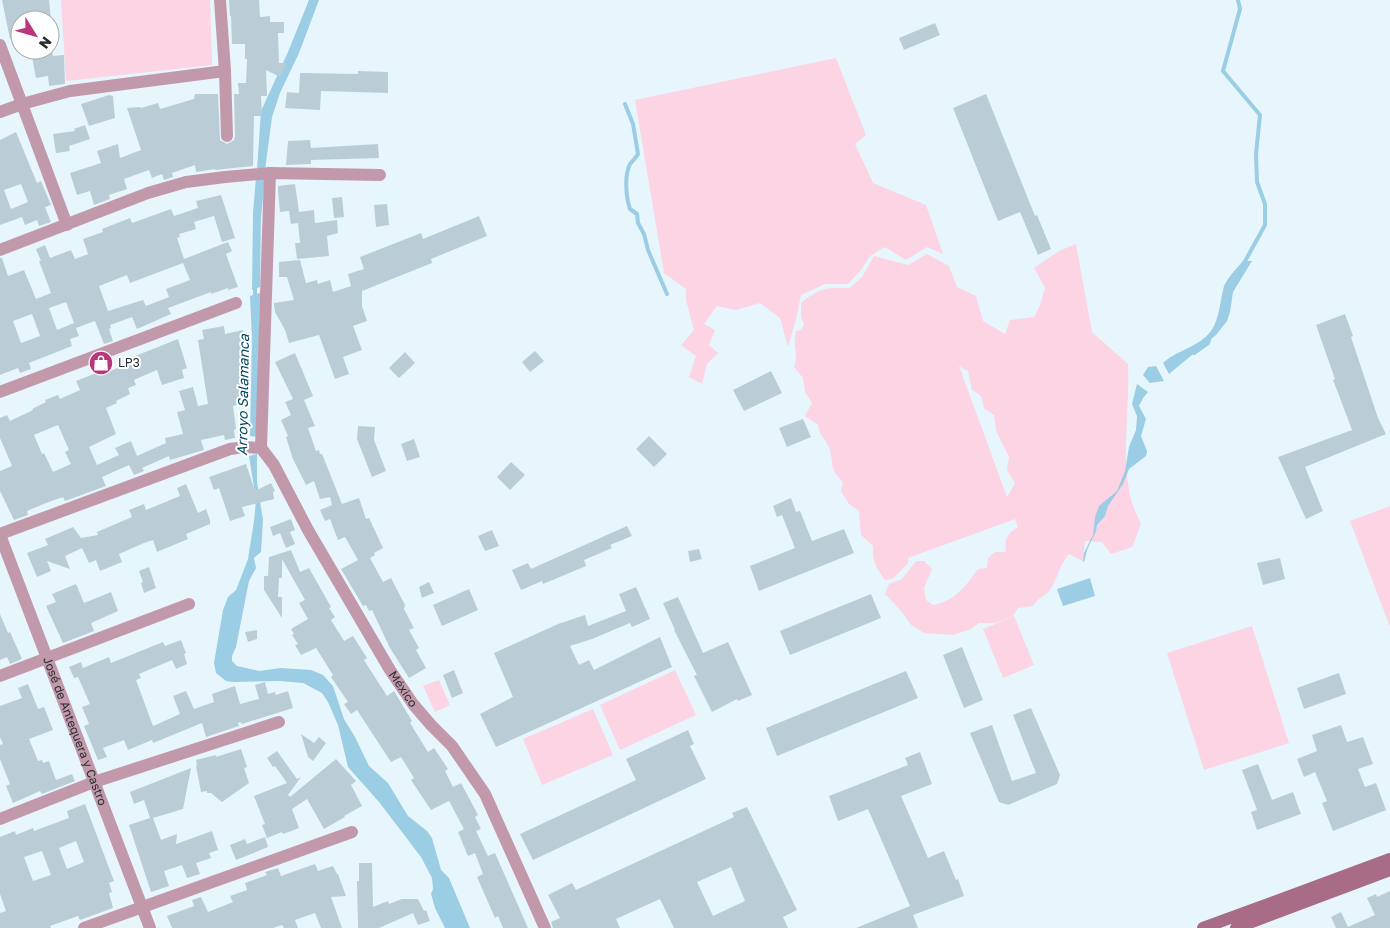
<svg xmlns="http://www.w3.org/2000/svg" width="1390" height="928" font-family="'Golos Text',sans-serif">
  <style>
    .green { fill: #fcd4e4; fill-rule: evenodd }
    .water { fill: #9bcde5 }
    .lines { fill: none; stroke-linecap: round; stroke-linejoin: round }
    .stream { stroke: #9bcde5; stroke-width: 4 }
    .building { fill: #bacdd6; fill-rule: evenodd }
    .street { stroke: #c299aa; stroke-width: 12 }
    .secondary { stroke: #a86c86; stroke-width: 12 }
    .labels { text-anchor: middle; stroke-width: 4; stroke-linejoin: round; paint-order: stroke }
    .poi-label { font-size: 12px; fill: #272e32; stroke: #fff; text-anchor: start }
    .street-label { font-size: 12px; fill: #272e32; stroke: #fff }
    .water-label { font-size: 14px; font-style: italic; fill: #00475f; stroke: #fff }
  </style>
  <rect width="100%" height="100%" fill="#e7f6fd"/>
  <!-- green -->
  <path class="green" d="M61,0H210L212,65L66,81Z
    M836,58L866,135L855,144L873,183L926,205L943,254L927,247L906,260L885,247L870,256L861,270L848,284H825L801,295L796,319L788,347L780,318L760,303L736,310L717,306L704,324L715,330L709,345L718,353L707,364L702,384L689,377L696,356L681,345L694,330L686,300V289L664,273L635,100Z
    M1076,244L1092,332L1128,364C1130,407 1121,452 1130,495C1132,505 1137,515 1141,524L1132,547L1111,554L1102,542L1085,541L1083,561L1069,554C1059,565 1058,578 1050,590C1045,597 1039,596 1033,606L1018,608L1013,616L995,623H979L971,629L953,635L924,633L911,625L902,612L885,594L889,584L902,579L916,561H924L932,569L924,588L926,600L933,605C955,601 965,587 978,569L987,568L988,558L995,552H1006C1004,539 1007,534 1018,527L1015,519L908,558V563L894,578L885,580C876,567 872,562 873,546L861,535L859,511L849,504L841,491L843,482C829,468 834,467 830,450C827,440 819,436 818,425L805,416L812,403L805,392L803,378L794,367C799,354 792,346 796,331L801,330L804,325L801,317V303C821,287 825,288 850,288L862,277L874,256L908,265L927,254L949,266L957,287L976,296L983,321L1005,334L1010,320L1034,317L1040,305L1045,288L1034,268L1059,251ZM959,366L968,371L972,390L981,396L984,408L994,415L996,431L1009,457L1007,470L1015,483L1007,497Z
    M1390,506V627L1350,521Z
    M1014,616L1034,665L1003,678L983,629Z
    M1252,626L1289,743L1204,770L1167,653Z
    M675,670L696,715L620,750L600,705Z
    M439,680L450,705L435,712L423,686Z
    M593,709L613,755L542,785L523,739Z"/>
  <!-- water -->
  <path class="water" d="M309,0H319L299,53L280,93L272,117L265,170H257L261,111L288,52Z
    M265,175L261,218L260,287L252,290L253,213L256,177Z
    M1243,261H1252L1233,292L1230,312L1227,321L1216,335L1169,374L1163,363C1177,350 1199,347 1211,331C1220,318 1220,300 1224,286C1228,277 1237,268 1243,261Z
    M260,293L257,437L250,436L252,338L250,296Z
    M1156,366L1164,381L1150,383L1143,375L1148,367Z
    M1137,384L1148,392L1143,398L1139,406L1146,419L1141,436L1147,451L1146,456L1129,469L1123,484L1108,506L1105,516L1097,525L1096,531L1087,550L1084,562L1083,561L1084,553L1093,535L1095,517L1099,506L1117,491L1125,471L1129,447L1136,430L1137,416L1132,404Z
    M257,454V482L263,520L261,552L254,558L256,568L249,581L236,647L232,656V661L237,666L259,671L281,668L311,670L323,675L333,686L344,719L355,737L369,766L388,783L408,816L427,831L432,838L441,870L449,878L470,928H445L435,908L431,894L433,889L432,878L421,857L379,802L348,767L338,725L328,702L322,693L303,683L279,681L233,682L226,681L216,673L214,663L223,610L228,597L236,590L248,559L254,521L256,500L249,456Z
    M1090,578L1095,596L1063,606L1057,589Z"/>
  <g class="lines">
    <!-- stream -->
    <path class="stream" d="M1238,0L1240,9L1223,71L1260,115L1256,154L1257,182L1265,204V225L1243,265
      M625,104L633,124L638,154C636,158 632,161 630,164C624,176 626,197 630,209L637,214L638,223L644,234L648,250L667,294
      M255,299V284
      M1194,353L1208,343L1210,337"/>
  </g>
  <!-- building -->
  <path class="building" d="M2,0H49L51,20H20V37L10,39Z
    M229,0H259L260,17L270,16V22H284V33H278L279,63H287L280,77L266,70L267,96H261L262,116H254L253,166L215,170V169L196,172L195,165L172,173L173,177L164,180L162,174L152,178L149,170L124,179L127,189L109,195L110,199L94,205L90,191L77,195L70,173L101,163L97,151L118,144L120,158L141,150L127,108L140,107L141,108L158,103L160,109L194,99L195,94H218L220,140L227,144L234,140L235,136L234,94H239L238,83H246L247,59H245V44H232L231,16H230Z
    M935,23L940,35L904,50L899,38Z
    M52,50L53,56L64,55L65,84L49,86L48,76L36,78L31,51Z
    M358,71L388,72V93L321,91L320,110L285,108L287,92L299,93L300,73L358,74Z
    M986,94L1035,216L1037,215L1051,249L1038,255L1020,212L998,221L953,108Z
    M109,95L113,96L115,118L89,126L81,104Z
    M85,125L90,139L69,146L70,151L56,153L53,134L75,131L74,129Z
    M16,132L37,183L41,181L51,205L45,207L51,222L39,226L37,220L25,225L22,217L0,225V140ZM21,184L28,202L11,209L4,190Z
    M310,140L311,148L378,144L379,158L311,160V164L286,165L288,141Z
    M295,184L299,212L314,210L315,223L337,220L338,233L327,236L329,256L297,259L295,243H300L298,223L291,224L289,211L280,212L278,191V186Z
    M221,195L235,238L222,242L214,216L194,222L196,229L179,234L180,237L177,238L184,259L228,242L232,251L226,254L238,287L228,290V288L211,294V292L168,308L171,314L137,329L132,317L110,325L111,328L109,329L113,341L104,344L95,321L76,328L66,302L49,308L57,330L74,323L79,336L70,339L72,346L29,363L31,369L20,373L18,368L0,375V258H2L8,276L24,270L36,299L51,293L39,261H41L36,249L45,245L50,258L71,250L75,259L88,254L83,239L103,232L102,229L130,218L132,223L171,209L174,216L198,208L196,201ZM183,263L190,280L166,289L169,297L146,306L143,300L108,311L99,286L127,275L130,283ZM32,314L40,336L21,343L13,321Z
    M342,197L344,217L334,218L332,198Z
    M387,204L389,225L376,227L374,205Z
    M479,216L487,236L431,259L432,263L362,291V306L367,321L353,326L362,350L343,357L349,374L335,379L319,335L289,343L285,330L275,312L274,305V303L294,300L287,277H279V262L300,260L306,283L317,280L318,284L330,280L333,292L351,286L348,274L364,269L360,257L421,233L423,239Z
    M1345,314L1353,336L1351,337L1378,418L1386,434L1305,467L1323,511L1306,519L1278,457L1352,430L1340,398L1333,380L1335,379L1316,325Z
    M224,326L225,334L243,330L246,348H244L246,370L240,371L247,402L233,406L236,429L234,430L235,438L225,440L224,435L201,440L204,450L170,460L169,456L142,468L144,471L134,475L129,465L102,477L106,486L65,501L63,497L46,503L27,511L28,515L14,520L0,491V471L12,466L0,438V418L7,415L10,421L33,410L32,409L46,402L45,400L58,395L60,399L80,390L76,381L104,370L106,373L129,363L128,359L178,339L187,368L182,370L184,378L162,385L157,370L134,380L136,385L128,388L130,394L116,401L117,403L106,408L116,434L89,447L97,465L119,455L115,448L131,441L137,456L166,443L165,438L183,434L177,412L185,410L179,391L193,387L198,406L208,404L198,340L204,339L202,330ZM58,425L69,450L65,452L71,464L53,472L44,453L42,454L34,435Z
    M535,351L544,361L530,372L522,362Z
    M405,352L415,363L399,378L389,368Z
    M295,353L313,396L304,400L315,426L308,428L316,451L319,450L320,454H322L342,504L359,498L366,519L369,518L383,548L374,553L375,555L370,558L383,582L391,578L405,605L404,609L414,628L409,630L419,648L416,650L426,668L409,678L390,648L372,610L369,611L366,605L363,606L341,569L358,560L345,537L338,540L330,519L325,521L320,510L332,505L330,497L320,499L314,481L306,485L293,459L286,437L288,436L281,420L291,415L285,402L293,399L275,362Z
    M771,371L782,393L744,411L733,390Z
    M803,419L811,437L787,447L779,428Z
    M358,426L375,427L374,440L386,471L372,477L357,439Z
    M649,436L667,454L654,467L636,449Z
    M414,439L420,457L407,461L401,444Z
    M511,462L525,475L510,490L497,477Z
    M246,464L255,491L271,483L275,491L273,492L274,499L242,507L245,516L230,521L219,488L214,490L209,477Z
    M186,484L198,513L206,509L210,520V524L186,534L188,539L157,552L153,540L144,543L119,554L122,562L100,571L96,560L89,563L82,548L65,556L70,569L47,561L51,571L37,577L27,553L48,545L45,539L73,527L81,538L98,535L97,532L132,517L129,510L144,504L146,510L180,496L177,488Z
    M791,498L796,512L800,511L812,541L844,529L854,553L759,591L750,566L795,548L782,515L777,517L773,506Z
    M291,519L295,530L290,532L295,544L286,548L280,533L273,536L270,527Z
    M627,526L632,536L610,545L612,548L584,560L586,566L543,584L542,581L521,590L512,570L528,563L531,569Z
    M492,530L499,546L485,551L478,536Z
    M699,549L702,559L690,562L688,551Z
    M291,550L300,572L309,568L331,607L329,608L335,617L331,620L344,641L353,636L367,658L364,660L387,696L394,691L412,721L410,723L428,752L434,748L448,769L445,771L453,787L461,783L478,815L475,817L481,829L476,831L488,856L495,853L528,928H503L498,916L495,918L477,877L483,874L475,853L468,856L458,832L464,829L449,801L431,810L411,780L414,778L401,757L391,762L357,710L351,714L344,704L348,702L331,677L333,675L316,648L301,655L295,645L298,644L292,635L294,634L291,629L308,619L299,603L305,600L282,559V578H279L278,597H282V618L264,590V576H268L269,557Z
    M1280,558L1285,579L1263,585L1257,563Z
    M149,567L156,588L144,593L141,583L143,582L139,571Z
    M429,582L434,593L422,598L419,587Z
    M76,584L84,603L111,592L118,611L91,623L94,631L63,643L46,606L56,602L52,594Z
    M636,587L650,619L632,627L630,623L592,639L570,646L579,665L589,660L594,670L660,637L672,667L496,747L480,714L513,697L494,653L558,624L585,615L588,626L626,611L619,594Z
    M469,589L478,610L442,626L433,605Z
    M871,594L881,618L790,655L780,631Z
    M678,597L703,653L728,642L752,695L738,701L737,699L712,712L694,676L697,675L674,630H675L663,603Z
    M0,614L8,633L10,632L22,659L10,664L7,657L0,660Z
    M257,630V639L248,642L245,632Z
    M181,640L186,653L184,654L187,664L176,669L172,660L139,674L141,678L136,680L153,726L180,714L173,696L186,691L194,709L214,702L212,694L235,686L240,704L259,699L255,685L265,682L268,694L275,692L276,695L288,691L293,708L242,724L240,722L238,723L239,726L206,737L202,723L153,743L152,740L128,750L124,740L103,748L107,757L98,760L84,726L89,724L82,707L90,704L78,677L74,678L69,667L81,662L83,668L109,657L111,663L163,642L165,646Z
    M962,647L983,700L964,708L943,655Z
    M454,670L463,693L452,698L443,675Z
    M906,671L918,698L777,756L766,728Z
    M1339,673L1346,694L1304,709L1297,688Z
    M28,684L38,709L44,707L53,730L29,739L38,761L42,760L43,763L49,761L56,780L72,774L75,781L42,794L40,791L13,803L6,786L10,784L0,759V745L3,744L0,737V706L22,698L18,688Z
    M1031,708L1060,775L1057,784L1008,805L999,802L970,733L992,725L1012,781L1036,773L1013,715Z
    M1341,725L1347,742L1363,737L1373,764L1358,769L1365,787L1376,783L1386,810L1333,831L1322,803L1327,801L1315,772L1304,777L1297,759L1317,751L1312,735Z
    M688,730L694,744L690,746L706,779L533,860L520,834L636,780L626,759Z
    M301,734L314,743L319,737L326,743L313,761L308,757Z
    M241,749L247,767L244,768L249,783L222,802L211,793H207V791L201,792L196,766H197L196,760L216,755V757Z
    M277,751L297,779L301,777L288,795L290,797L336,759L356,781L351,785L362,806L344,816L345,817L324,829L307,799L292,809L299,828L283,834L282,832L267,838L262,825L265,824L254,796L287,783L275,766L273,767L267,758Z
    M920,752L932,784L901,796L928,858L944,851L956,880L958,879L964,896L913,915L918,928H856L910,906L868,809L838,821L829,796L908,765L905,758Z
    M1258,764L1272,800L1293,792L1301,814L1257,830L1251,812L1257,810L1242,770Z
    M191,768L183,809L153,818L161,840L177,834L176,844L212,831L218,850L209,853L211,858L196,863L200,874L187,878L182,865L164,871L169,886L151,892L129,825L150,818L144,800L134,804L130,792Z
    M85,804L114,881L109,883L112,892L109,893L113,908L80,920L78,916L50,926L51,928H0V913L6,911L0,894V837L15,831L16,835L33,828L34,831L69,818L67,811ZM76,841L84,862L67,869L59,848ZM42,851L51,875L33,881L24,857Z
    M747,807L797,910L783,917L788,928H674L660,899L616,919L620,928H553L551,922L560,918L548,895L572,883L576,890L734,817L732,813ZM731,867L745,901L713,916L697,882Z
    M265,837L268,847L236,860L230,845L245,839L247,844Z
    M359,863H372L373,907L388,901L389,904L402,899H418L424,911L426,910L430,921L418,925L413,913L379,928H358L357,881H359Z
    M315,864L318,871L333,866L337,874H338L346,896L331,897L342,928H321L315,913L295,920L298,928H284L282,925L273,928H172L167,916L194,906L192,900L201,897L208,912L233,902L230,896L247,890L245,883L267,875L265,872L278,868L281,876Z
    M1390,891V928H1336L1331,917L1341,912L1348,927L1375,915L1367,898L1376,894L1377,897Z"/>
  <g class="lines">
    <!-- street -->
    <g class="street">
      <path d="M220,0L225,71L227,136"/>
      <path d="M0,45L67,225"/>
      <path d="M0,112L22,104L70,91L225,71"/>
      <path d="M0,250L148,193L186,182L225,177L270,173L380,175"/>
      <path d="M0,392L236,303"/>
      <path id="s1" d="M261,448L274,465L308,530L390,670L413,704L431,725L452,746L485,794L545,928"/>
      <path d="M261,448L270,173"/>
      <path d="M0,534L230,449L244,447L261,448"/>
      <path id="s2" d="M0,535L150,928"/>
      <path d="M0,676L189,604"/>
      <path d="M0,819L94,782L279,722"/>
      <path d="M84,928L352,832"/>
    </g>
    <!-- secondary -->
    <path class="secondary" d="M1203,928L1390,859
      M1236,928L1390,870"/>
  </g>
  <!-- icons -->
  <defs>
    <g id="shop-disc" transform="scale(1.25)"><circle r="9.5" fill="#ba367c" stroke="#fff"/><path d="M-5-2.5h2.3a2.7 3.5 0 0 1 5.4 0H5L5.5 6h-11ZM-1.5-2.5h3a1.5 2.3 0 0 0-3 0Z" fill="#fff"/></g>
  </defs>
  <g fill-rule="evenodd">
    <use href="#shop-disc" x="101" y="363"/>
  </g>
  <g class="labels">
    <!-- poi labels -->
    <g class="poi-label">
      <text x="118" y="367">LP3</text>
    </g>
    <!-- street labels -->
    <g class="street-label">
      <text dy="4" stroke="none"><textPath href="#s1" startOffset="280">México</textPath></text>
      <text dy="4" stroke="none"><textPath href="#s2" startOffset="210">José de Antequera y Castro</textPath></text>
    </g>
    <!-- water labels -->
    <g class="water-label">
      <text transform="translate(243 395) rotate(-89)" y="5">Arroyo Salamanca</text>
    </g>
  </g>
  <!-- north arrow -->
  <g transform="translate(35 35) rotate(127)"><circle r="24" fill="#ffffff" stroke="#a9abad"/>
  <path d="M0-4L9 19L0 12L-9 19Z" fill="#ba367c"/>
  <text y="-8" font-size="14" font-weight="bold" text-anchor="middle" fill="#272e32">N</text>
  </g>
</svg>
